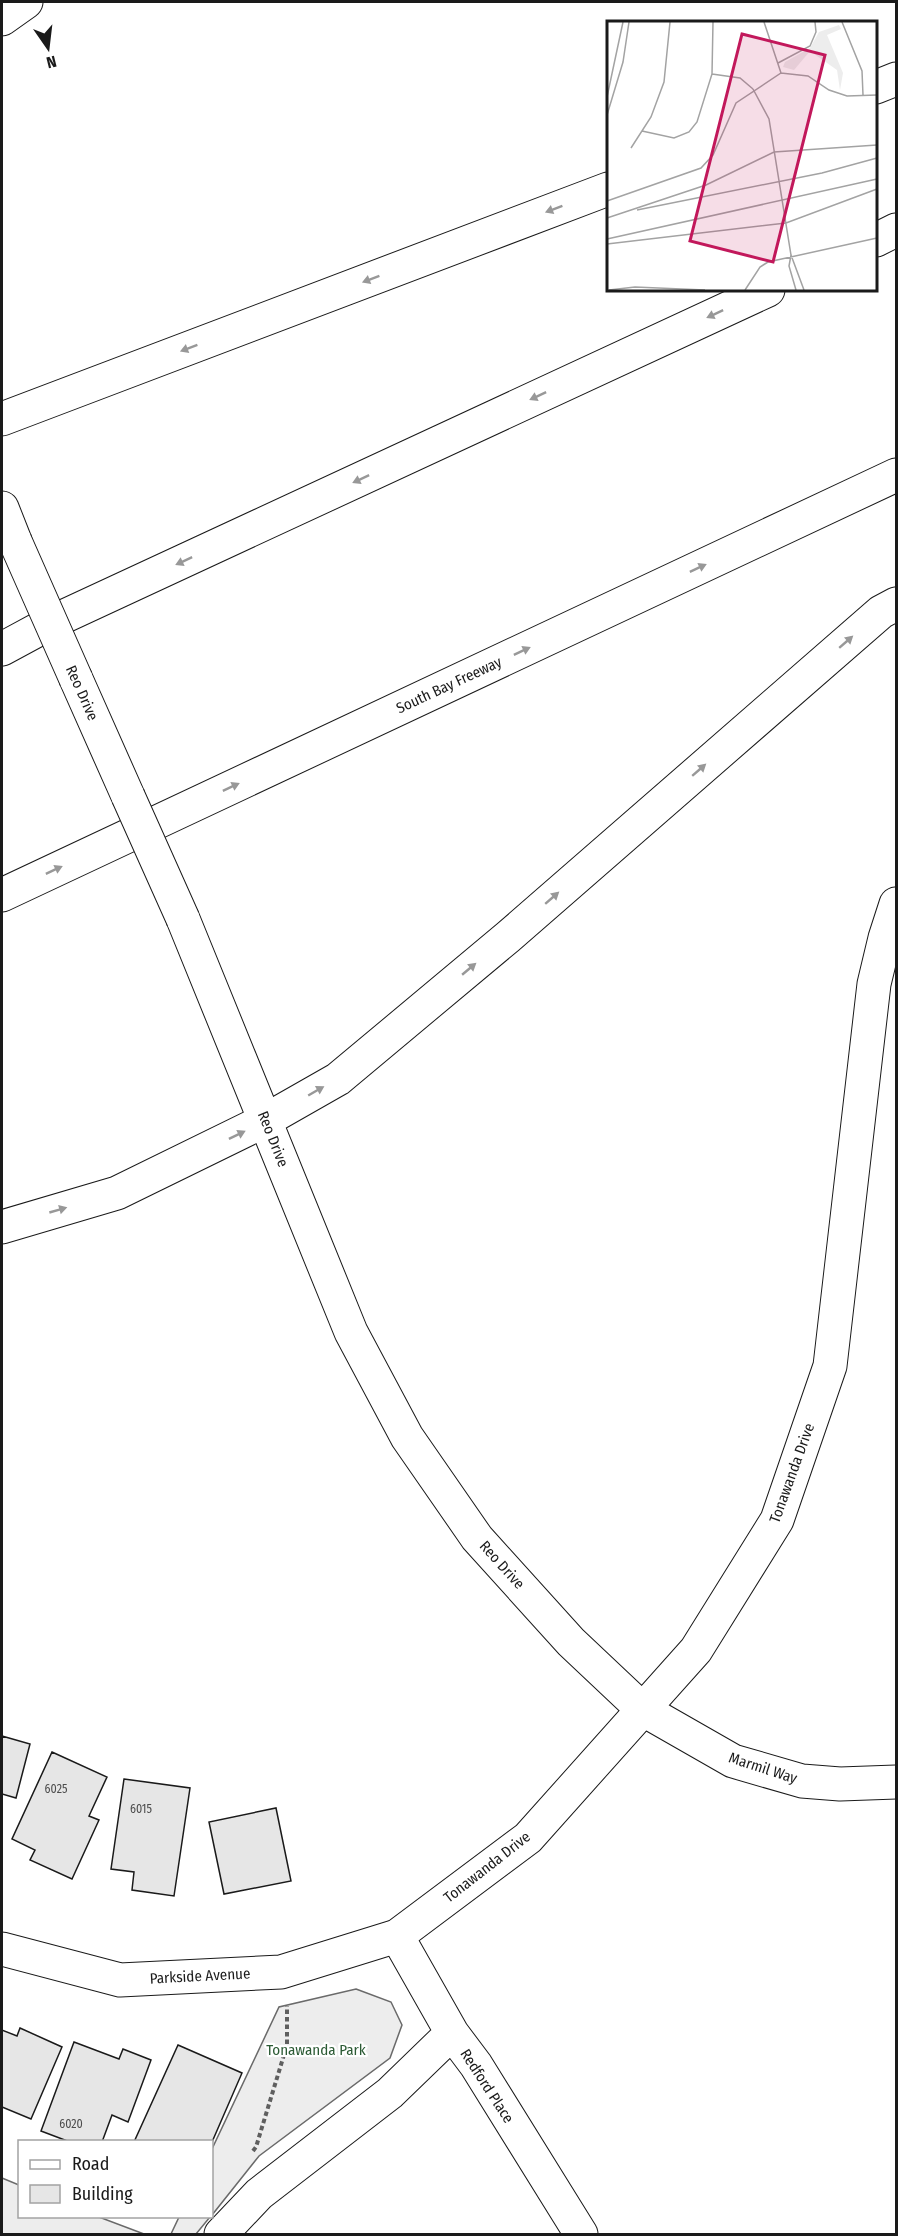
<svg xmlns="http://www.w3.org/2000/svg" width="898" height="2236" font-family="'Fira Sans Condensed',sans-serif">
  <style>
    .built { fill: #ededed; stroke: #6a6a6a; stroke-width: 1.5 }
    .building { fill: #e6e6e6; stroke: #1a1a1a; stroke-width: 1.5 }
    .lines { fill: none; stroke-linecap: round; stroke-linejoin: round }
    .minor-casing { stroke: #1a1a1a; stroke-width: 35 }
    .tertiary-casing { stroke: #1a1a1a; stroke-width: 35 }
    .secondary-casing { stroke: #1a1a1a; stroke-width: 35 }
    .motorway-casing { stroke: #1a1a1a; stroke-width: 35 }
    .path { stroke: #5f5f5f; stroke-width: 4; stroke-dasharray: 4.5 3; stroke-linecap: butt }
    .minor { stroke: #fff; stroke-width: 33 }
    .tertiary { stroke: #fff; stroke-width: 33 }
    .secondary { stroke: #fff; stroke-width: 33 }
    .motorway { stroke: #fff; stroke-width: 33 }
    .secondary-bridge-casing { stroke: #1a1a1a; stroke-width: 35; stroke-linecap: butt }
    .secondary-bridge { stroke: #fff; stroke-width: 33 }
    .oneway { fill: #989898 }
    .labels { text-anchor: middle; stroke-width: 4.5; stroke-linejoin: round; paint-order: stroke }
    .number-label { font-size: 12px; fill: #4d4d4d }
    .street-label { font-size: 15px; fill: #1a1a1a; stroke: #fff }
    .park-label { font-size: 15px; fill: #2b5a34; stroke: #fff }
    .inset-road { fill: none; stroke: #a3a3a3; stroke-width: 1.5 }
    .view { fill: #c2185b; fill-opacity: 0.15; stroke: #c2185b; stroke-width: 3 }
    .inset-edge { fill: none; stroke: #1a1a1a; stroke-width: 3 }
  </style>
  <rect width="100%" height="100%" fill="#fff"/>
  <!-- built -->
  <path class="built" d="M356,1989L391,2002L402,2025L390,2058L259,2156L212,2215V2149L279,2007Z
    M2,2178L19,2185L20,2216L99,2217L144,2234H2Z
    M179,2217V2216L210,2217L196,2234H171Z"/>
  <!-- building -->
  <path class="building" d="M2,1736L30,1744L16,1798L2,1794Z
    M52,1752L107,1777L89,1816L99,1820L72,1879L30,1860L35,1850L12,1839Z
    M124,1779L190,1788L174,1896L132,1890L134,1872L111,1869Z
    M276,1808L291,1881L224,1894L209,1822Z
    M20,2028L62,2047L31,2119L2,2107V2030L17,2036Z
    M74,2042L119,2059L123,2049L151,2060L128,2122L112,2115L102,2142H70L41,2131Z
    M178,2045L242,2073L212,2142H134Z"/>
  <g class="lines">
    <!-- minor casing -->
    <g class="minor-casing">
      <path id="minor" d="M2,19L26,2
        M397,1936L452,2033L476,2065L581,2234
        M221,2234L259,2194L390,2093L452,2033"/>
    </g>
    <!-- tertiary casing -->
    <g class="tertiary-casing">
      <path id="tertiary" d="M642,1709L733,1761L802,1781L840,1784L896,1782"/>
    </g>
    <!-- secondary casing -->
    <g class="secondary-casing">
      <path id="secondary" d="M2,508L15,541
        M76,679L128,796
        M183,919L351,1332L407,1437L477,1538L571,1642L642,1709
        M2,1949L120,1980L281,1972L397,1936L528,1838L696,1650L777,1520L830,1366L874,984L885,938L896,904"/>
    </g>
    <!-- motorway casing -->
    <g class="motorway-casing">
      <path id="motorway" d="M876,87L896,79
        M876,240L896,230
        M2,419L608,189
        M2,649L52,622L768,290
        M2,895L896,475
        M2,1227L117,1193L266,1120L338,1079L508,937L881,612L896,604"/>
    </g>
    <!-- path -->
    <path class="path" d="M253,2151L256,2147L287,2045V2006"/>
    <!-- minor -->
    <use href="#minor" class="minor"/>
    <!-- tertiary -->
    <use href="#tertiary" class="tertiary"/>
    <!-- secondary -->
    <use href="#secondary" class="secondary"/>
    <!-- motorway -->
    <use href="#motorway" class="motorway"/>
    <!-- secondary-bridge casing -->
    <g class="secondary-bridge-casing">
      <path id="secondary-bridge" d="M15,541L76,679
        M128,796L183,919"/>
    </g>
    <!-- secondary-bridge -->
    <use href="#secondary-bridge" class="secondary-bridge"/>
  </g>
  <!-- one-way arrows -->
  <defs><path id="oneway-solid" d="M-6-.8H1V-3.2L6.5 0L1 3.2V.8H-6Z" transform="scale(1.5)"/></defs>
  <g class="oneway">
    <use href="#oneway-solid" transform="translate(554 209) rotate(159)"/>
    <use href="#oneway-solid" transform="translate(371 279) rotate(159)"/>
    <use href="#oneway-solid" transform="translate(715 314) rotate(155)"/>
    <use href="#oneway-solid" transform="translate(189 348) rotate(159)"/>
    <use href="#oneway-solid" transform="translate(538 396) rotate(155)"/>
    <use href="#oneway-solid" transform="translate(361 479) rotate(155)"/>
    <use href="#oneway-solid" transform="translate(184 561) rotate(155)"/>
    <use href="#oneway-solid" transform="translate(698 568) rotate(-25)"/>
    <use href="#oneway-solid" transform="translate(846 642) rotate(-41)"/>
    <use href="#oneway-solid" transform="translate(522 651) rotate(-25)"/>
    <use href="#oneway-solid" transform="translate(699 770) rotate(-41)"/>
    <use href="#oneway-solid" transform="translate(231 787) rotate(-25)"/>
    <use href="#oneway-solid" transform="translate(54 870) rotate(-25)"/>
    <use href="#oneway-solid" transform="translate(552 898) rotate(-41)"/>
    <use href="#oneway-solid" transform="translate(469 969) rotate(-40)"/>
    <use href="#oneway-solid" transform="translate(316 1091) rotate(-30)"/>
    <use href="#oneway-solid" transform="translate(237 1135) rotate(-26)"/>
    <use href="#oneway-solid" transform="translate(58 1210) rotate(-16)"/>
  </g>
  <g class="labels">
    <!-- number labels -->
    <g class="number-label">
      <text x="56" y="1793">6025</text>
      <text x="141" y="1813">6015</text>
      <text x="71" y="2128">6020</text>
    </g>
    <!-- street labels -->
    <g class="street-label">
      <text transform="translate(449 685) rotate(-25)" y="5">South Bay Freeway</text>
      <text transform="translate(82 693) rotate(66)" y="5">Reo Drive</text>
      <text transform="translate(273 1139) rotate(68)" y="5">Reo Drive</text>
      <text transform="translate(792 1473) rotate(-70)" y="5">Tonawanda Drive</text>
      <text transform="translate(502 1565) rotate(48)" y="5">Reo Drive</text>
      <text transform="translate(763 1768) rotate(18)" y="5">Marmil Way</text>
      <text transform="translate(487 1867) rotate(-38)" y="5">Tonawanda Drive</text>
      <text transform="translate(200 1976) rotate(-3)" y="5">Parkside Avenue</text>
      <text transform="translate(487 2086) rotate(57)" y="5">Redford Place</text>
    </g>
    <!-- park labels -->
    <g class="park-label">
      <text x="316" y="2055">Tonawanda Park</text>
    </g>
  </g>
  <!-- overview -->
  <g transform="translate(607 21)">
    <rect width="270" height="270" fill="#fff"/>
    <path d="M232,4L234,8L220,14L236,52L233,69L230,49L203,30L187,49L176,46L178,41L203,27L212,11Z" fill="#ededed"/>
    <path class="inset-road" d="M157,1L174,52M235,1L255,50L256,74M171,42L203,25L209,11L208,1M105,53L133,57L146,68M146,68L162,98L184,234L197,269M0,76L16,1M0,94L16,41L22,1M35,110L67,117L82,111L90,101L105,53L106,1M24,127L44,96L57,61L63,1M0,180L94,147L106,134L129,82L174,52L201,55L222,69L240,75L270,74M30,189L215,152L270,137M0,197L99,164L167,131L270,124M0,218L270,158M0,223L179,202L270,168M184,234L182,245L189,269M2,269L28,266L98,269M138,269L153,246L161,241L270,217"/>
    <path class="view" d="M135,13L218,34L166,241L83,220Z"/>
    <rect width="270" height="270" class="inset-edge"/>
  </g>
  <!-- border -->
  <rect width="898" height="2236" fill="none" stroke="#1a1a1a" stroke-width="6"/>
  <!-- legend -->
  <rect x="18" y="2140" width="195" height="78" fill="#ffffff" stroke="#a3a3a3" stroke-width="1.5"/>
  <rect x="30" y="2160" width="30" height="9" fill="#ffffff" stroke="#a3a3a3" stroke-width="1.5"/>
  <text x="72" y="2170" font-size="18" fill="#1a1a1a">Road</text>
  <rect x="30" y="2185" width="30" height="18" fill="#e6e6e6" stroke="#a3a3a3" stroke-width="1.5"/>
  <text x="72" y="2200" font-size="18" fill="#1a1a1a">Building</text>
  <!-- north arrow -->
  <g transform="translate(48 48) rotate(166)" stroke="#ffffff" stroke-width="4.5" paint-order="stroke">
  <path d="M0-4.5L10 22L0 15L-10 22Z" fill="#1a1a1a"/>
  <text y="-9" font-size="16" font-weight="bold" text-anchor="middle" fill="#1a1a1a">N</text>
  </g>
</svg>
